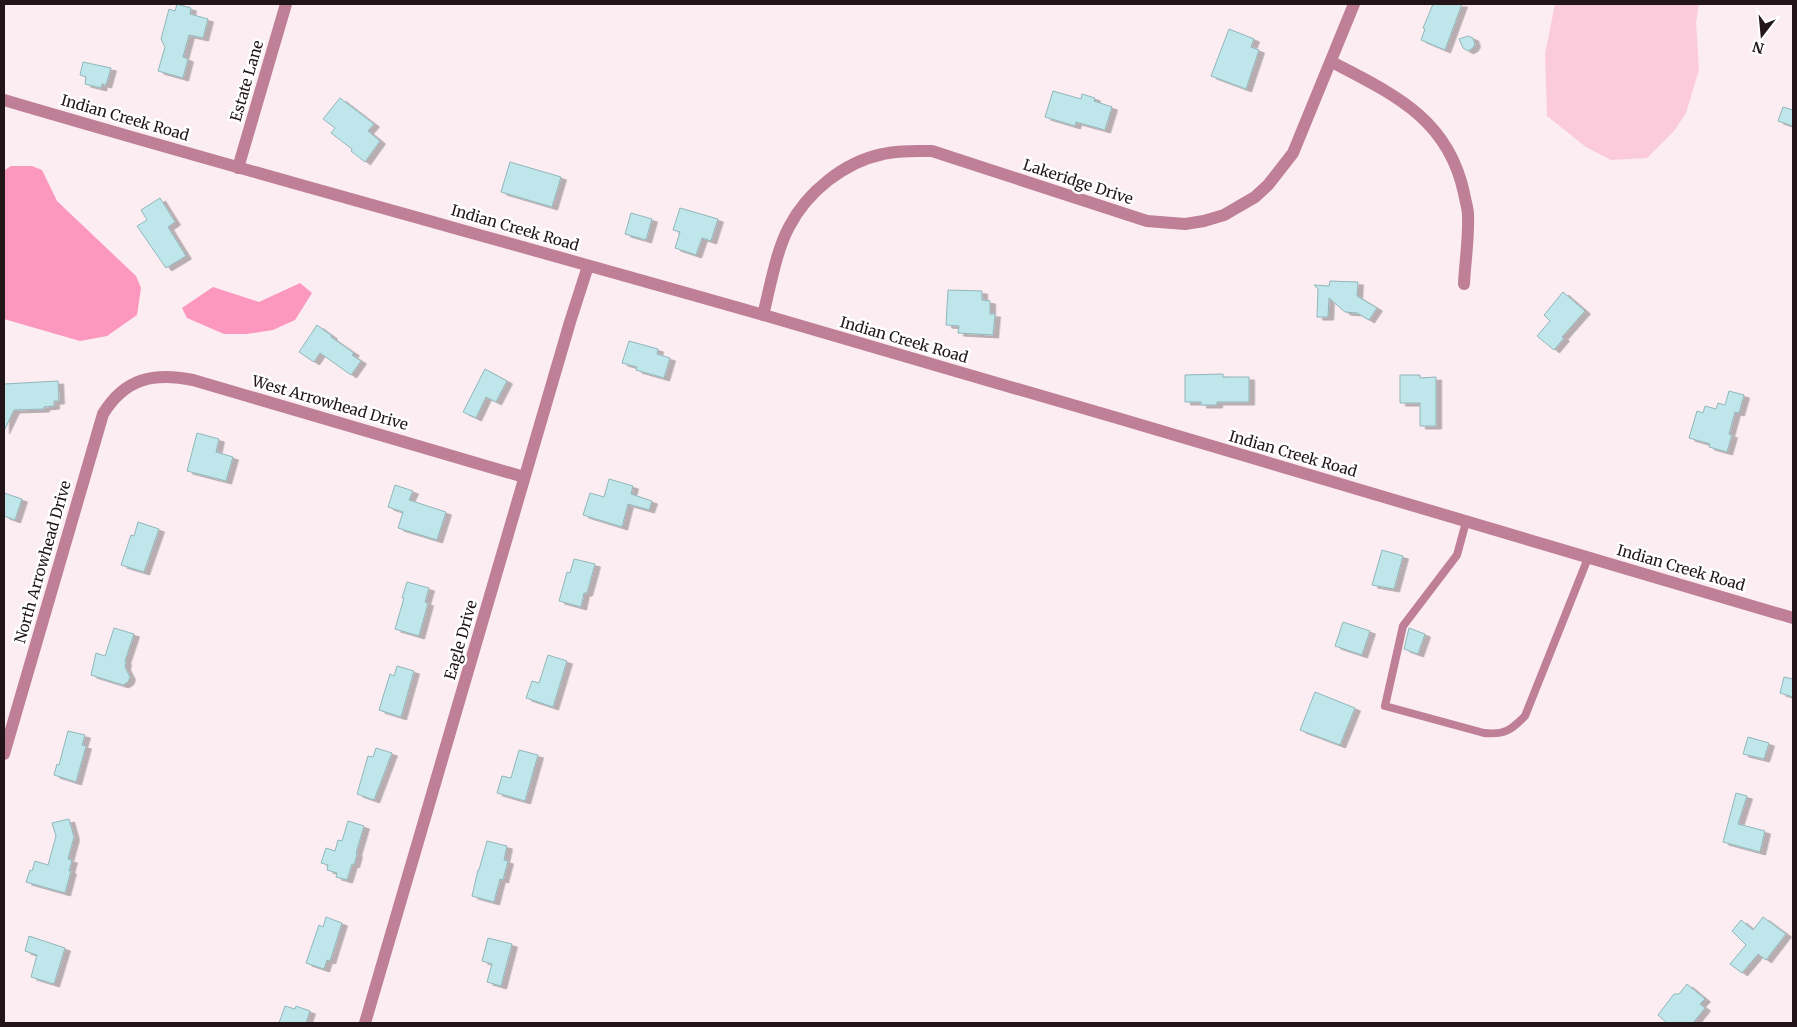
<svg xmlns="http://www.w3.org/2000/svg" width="1797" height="1027" font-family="Merriweather,serif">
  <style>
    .green { fill: #fccbdb }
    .water { fill: #fc98bd }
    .building { fill: #bfe6ea; stroke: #91b6ba; filter: url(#shadow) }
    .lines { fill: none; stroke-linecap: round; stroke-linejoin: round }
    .service { stroke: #bf7f96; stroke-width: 8 }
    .minor { stroke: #bf7f96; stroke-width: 12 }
    .labels { text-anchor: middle; stroke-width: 5; stroke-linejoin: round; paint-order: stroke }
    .street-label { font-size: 15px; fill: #211519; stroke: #fff }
  </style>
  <defs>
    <filter id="shadow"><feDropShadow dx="5.5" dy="3" stdDeviation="0" flood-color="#0004"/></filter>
  </defs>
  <rect width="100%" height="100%" fill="#fbedf1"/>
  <!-- green -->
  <path class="green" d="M1555,4H1699L1696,22L1699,70L1686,113L1674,131L1647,158L1611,160L1586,147L1547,116L1545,54Z"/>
  <!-- water -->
  <path class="water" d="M11,166H32L42,170L57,201L136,276L141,288L137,315L107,336L80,341L4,319V173L5,170Z
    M300,283L312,293L295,320L273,330L247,334H224L187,318L182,308L213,287L259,302Z"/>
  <!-- building -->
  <path class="building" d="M177,4L191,8L190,14L208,19L203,38L189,35L183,57L188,59L183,78L158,71L165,47L161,39L169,9L175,11Z
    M1433,4H1462L1445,50L1421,40L1425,29L1423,28Z
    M1229,29L1254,39L1251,47L1259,50L1246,89L1211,76Z
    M1468,36L1473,38L1475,44L1473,48L1468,51L1463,48L1459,39Z
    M83,62L111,68L106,85L102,84L101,88L85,84L86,77L80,75Z
    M1053,91L1081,99L1082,94L1095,98L1094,101L1112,107L1105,130L1076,122L1075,126L1045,117Z
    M340,98L374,124L368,131L380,141L365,162L351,151L352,149L331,133L335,128L323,119Z
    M1783,107L1793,110V126L1778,121Z
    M510,162L561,177L552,207L501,192Z
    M160,198L175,222L168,227L186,256L166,268L137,226L147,220L141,210Z
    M680,208L718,219L711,241L702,238L696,255L675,248L680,232L673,230Z
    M631,213L652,219L646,240L625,234Z
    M1330,281L1358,282L1357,296L1377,308L1369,320L1357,313L1345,312L1329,298L1328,317H1317L1318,289L1314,285L1329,286Z
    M948,290L982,291V300L990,301V314H995L993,335L958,333L959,326L946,325Z
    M1563,292L1585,311L1562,337L1564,338L1554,350L1537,336L1550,321L1544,315Z
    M317,325L332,336L331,337L354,353L352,355L361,361L351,375L320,353L314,362L299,352Z
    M629,341L658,349L657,354L670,358L664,378L636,370L637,367L622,363Z
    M485,369L507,381L496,402L486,397L476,418L463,412Z
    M1223,374V377H1249V402H1217V405H1201V402H1185V375Z
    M1400,375H1420V378L1436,377V426H1420V403H1400Z
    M58,381L59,401H54V406L44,407V409L14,410L4,431V384Z
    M1729,391L1744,395L1739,413L1735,412L1729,434L1732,435L1727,452L1709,447L1710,444L1689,438L1697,411L1703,413L1705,406L1716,409L1718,403L1725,405Z
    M197,433L219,439L216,452L233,457L226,481L187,471Z
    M609,479L633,486L631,494L652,501L649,510L628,504L622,527L583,515L590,493L604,497Z
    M395,485L413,491L409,500L446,512L437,540L398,528L403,512L388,507Z
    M4,493L22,499L15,520L4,516Z
    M138,522L159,529L144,572L121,565L131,535L134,536Z
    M1382,550L1403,556L1394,589L1372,585Z
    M574,559L595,564L587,593H584L581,607L559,601L567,572L570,573Z
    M407,582L429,588L425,602L428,603L419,636L395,629L404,598H402Z
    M1343,622L1370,631L1362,655L1335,646Z
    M114,628L134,634L125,661L126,662L125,667L130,677L128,682L123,685L91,675L96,653L105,656Z
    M1409,628L1425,634L1418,654L1404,649Z
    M548,655L567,661L553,707L526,698L532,681L539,683Z
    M397,666L414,671L401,717L379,710L390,674L394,676Z
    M1784,677L1793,679V697L1780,693Z
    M1315,692L1355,708L1340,745L1300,730Z
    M68,731L85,735L82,745L86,746L76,782L54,775L57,764L59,765Z
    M1748,737L1769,743L1764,759L1743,754Z
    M376,748L392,753L374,800L357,794L368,756L373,757Z
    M519,750L538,755L525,801L497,793L502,776L511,778Z
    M1736,793L1747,796L1738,824L1765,831L1760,852L1723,842Z
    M69,819L74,837L68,859L72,860L69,871H71L65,893L26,882L30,870L32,871L35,861L48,865L56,836L52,823Z
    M348,821L364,826L356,853L357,854L354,865L352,864L347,880L336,877L337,873L327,870L328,865L321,863L326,848L335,851L338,840L342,841Z
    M487,841L507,846L504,860L508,861L503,880L500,879L494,902L472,896L478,870H479Z
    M326,917L342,923L330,961L327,960L324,969L306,963L319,925L323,927Z
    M1763,917L1786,934L1766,960L1758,954L1742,973L1730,964L1746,945L1732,931L1741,920L1753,930Z
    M29,936L65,948L54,984L31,977L37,955L25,951Z
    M488,938L512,944L501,986L487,982L492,964L482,961Z
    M1687,984L1705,999L1700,1004L1705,1008L1693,1023H1667L1658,1015L1674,994H1679Z
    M285,1006L295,1009L296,1006L310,1011L306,1023H279Z"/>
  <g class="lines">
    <!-- service -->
    <path class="service" d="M1466,522L1457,555L1403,626L1385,706L1484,733C1505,735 1511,730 1525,716L1588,558"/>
    <!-- minor -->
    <path class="minor" d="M1332,62C1393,94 1448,118 1464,193C1465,200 1468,208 1468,215C1469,238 1465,262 1464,284
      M4,100C255,174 508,242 760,314C1105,413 1449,517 1793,618
      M238,168L286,4
      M763,315C770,288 776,251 789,227C807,192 844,162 883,154C899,150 916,151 932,151L1147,221L1185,224L1204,221L1224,215L1255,197L1268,185L1293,153L1354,4
      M4,754L103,414C125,378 154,372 193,380L524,477
      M365,1023L570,322L588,266"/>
  </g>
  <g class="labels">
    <!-- street labels -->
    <g class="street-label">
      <text transform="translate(247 81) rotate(-74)" y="5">Estate Lane</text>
      <text transform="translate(125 118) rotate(16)" y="5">Indian Creek Road</text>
      <text transform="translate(1078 182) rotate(18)" y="5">Lakeridge Drive</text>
      <text transform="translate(515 228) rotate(16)" y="5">Indian Creek Road</text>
      <text transform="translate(904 340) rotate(16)" y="5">Indian Creek Road</text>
      <text transform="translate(330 403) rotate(16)" y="5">West Arrowhead Drive</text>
      <text transform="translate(1293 454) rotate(16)" y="5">Indian Creek Road</text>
      <text transform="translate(43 562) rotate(-74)" y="5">North Arrowhead Drive</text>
      <text transform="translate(1681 568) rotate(16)" y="5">Indian Creek Road</text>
      <text transform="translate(461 640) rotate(-74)" y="5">Eagle Drive</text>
    </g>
  </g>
  <!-- border -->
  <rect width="1797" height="1027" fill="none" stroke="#211519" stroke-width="10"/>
  <!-- north arrow -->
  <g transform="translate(1762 35) rotate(196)" stroke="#ffffff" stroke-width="4" paint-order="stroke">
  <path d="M0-4L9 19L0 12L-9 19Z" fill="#211519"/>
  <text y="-8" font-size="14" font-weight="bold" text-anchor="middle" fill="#211519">N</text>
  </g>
</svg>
